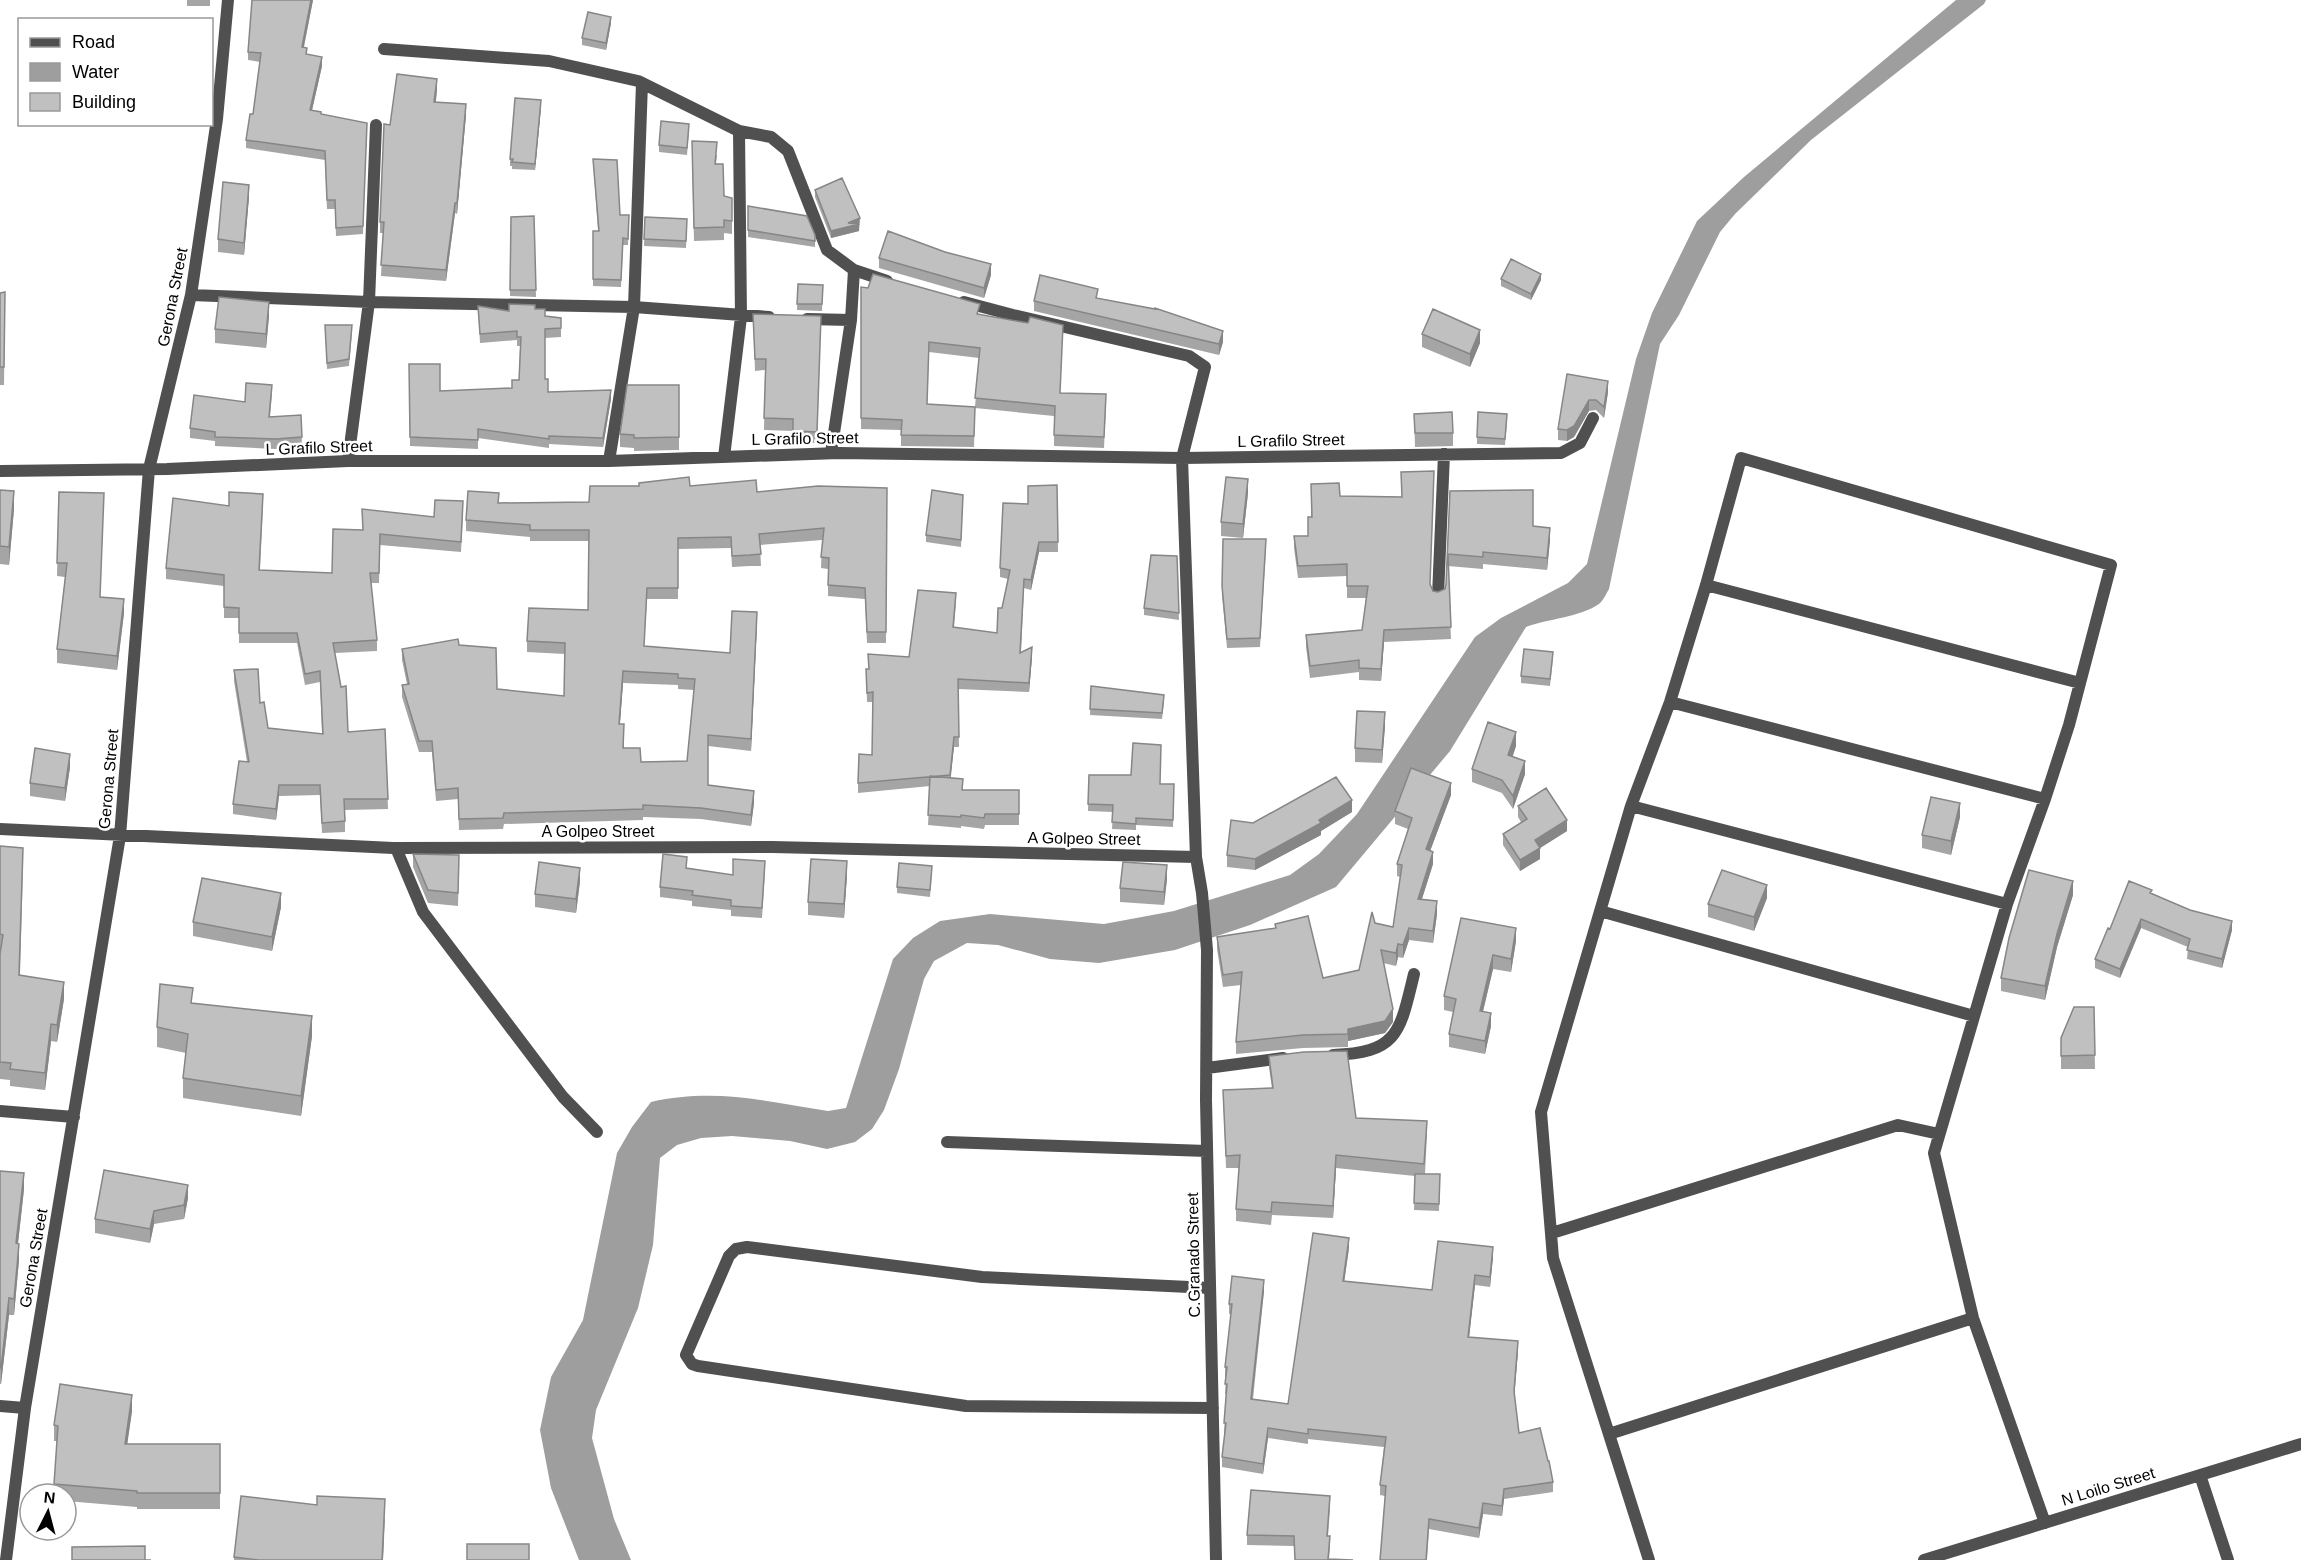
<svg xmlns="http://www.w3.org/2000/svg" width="2301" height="1560" font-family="Arial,sans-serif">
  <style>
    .water { fill: #9e9e9e }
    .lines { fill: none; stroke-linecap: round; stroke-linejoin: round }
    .street { stroke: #505050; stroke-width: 12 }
    .wall { fill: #a5a5a5; fill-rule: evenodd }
    .shaded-wall { fill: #868686 }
    .building { fill: #c0c0c0; stroke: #868686; stroke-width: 1.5; fill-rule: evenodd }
    .labels { text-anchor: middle; stroke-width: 5; stroke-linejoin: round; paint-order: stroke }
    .street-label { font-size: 16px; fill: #000; stroke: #fff }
  </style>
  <rect width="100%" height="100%" fill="#fff"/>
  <!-- water -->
  <path class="water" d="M1956,0H1986L1984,4L1811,140L1735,214L1720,232L1679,315L1660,344L1609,589C1606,594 1603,601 1599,604C1580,617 1547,619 1526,627L1450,751L1336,887L1250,925L1175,950L1099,963L1050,959L998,945L967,943L934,961L924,979L899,1069L884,1110L872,1129L855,1142L827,1149L790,1141L732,1136L701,1138L677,1145L660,1158L653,1245L638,1308L596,1410L592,1438L614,1519L631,1560H579L551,1488L540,1430L551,1377L583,1320L617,1153L632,1127L651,1102C714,1088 766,1101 828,1111L846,1108L893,959L913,938L940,921L990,914L1104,924L1174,911L1290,875L1319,854L1357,814L1475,637L1501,618L1568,583L1587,564L1636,359L1652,313L1697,221L1744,177Z"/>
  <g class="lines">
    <!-- street -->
    <path class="street" d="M384,49L549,61L638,81L739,131L741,317L724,457
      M739,131L771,137L788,151L827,250L854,270L887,281
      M191,295L369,302L634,307L769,317
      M964,302L1013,315L1189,356L1205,367L1182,458L1196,857L1202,893L1207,950L1206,1100L1216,1560
      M807,319L851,320L831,453
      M851,320L854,270
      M348,461L369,302L376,125
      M609,461L634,307L642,83
      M0,471L167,469L348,461H609L839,453L1182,458L1561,453L1580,443L1593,418
      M1706,585L2080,683
      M1438,596L1444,454
      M1670,702L2045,799
      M1631,806L2007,904
      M0,829L393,848L772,847L1196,857
      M396,848L423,912L563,1097L597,1132
      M1600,911L1974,1016
      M1333,1055C1399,1053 1400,1031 1414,974
      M1207,1068L1283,1058
      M0,1111L74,1117
      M947,1142L1207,1151
      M1552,1233L1898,1125L1939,1134
      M1210,1288L982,1277L747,1247L736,1249L729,1256L686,1355L692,1364L698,1366L966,1406L1213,1408
      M0,1406L25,1408
      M1609,1434L1973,1318
      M2200,1475L2228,1560
      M6,1560L25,1408L120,836L149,469L191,295L217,119L228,0
      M1649,1560L1553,1258L1541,1112L1631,806L1670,702L1706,585L1741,458L2111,565L2069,725L2045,799L2007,904L1934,1153L1973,1318L2045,1523
      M1924,1560L2301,1444"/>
  </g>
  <!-- wall -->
  <path class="wall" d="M187,0H210V6H187Z
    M313,0L304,47L307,54L322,66L312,110L321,114L367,123L363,234L336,236L335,209H327L325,160L246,148V140L253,114L260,62L248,60V52Z
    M611,23L606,50L582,45V38Z
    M437,90L436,102L466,115L457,214L455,213L446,281L381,276L383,233H380V222L390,125Z
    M541,107L535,170L512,169V166H510V159Z
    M689,131L687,155L659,152V145Z
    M692,154L717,155L716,164L724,196L732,198V234L724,233V240L694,241Z
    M593,159L620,215H629L628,245H623L621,287L593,286V231H598Z
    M815,190L860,225H859V231L831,238L815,197Z
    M249,197L244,255L218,252V239Z
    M748,206L815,235V247L748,237Z
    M534,216L536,297L510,296L511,217Z
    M645,217L687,226L686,248L644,246Z
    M879,258L991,275L984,298L879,268Z
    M1501,279L1541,280L1531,300L1501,286Z
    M798,284L823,285L822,311L797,310Z
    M861,287L980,314L1061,393L1106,405L1104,448L1054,446V416L975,408L974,447L901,446V430L861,429ZM929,352L979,358L975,407L927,404Z
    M0,293L5,310L4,385H0Z
    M1034,301L1223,342L1219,355L1034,311Z
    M478,306L509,311L535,309L545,316L561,318V337L545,338V379L548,392L611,399L603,447L549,444V448L478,438V449L410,446L409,364L440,391L512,388L519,380L520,346H517V340L480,343Z
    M753,314L821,316L817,443L793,442V431L764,430L765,370L755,371Z
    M269,316L266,348L215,343V329Z
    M325,325L352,331L349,366L327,369Z
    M1422,334L1480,343L1470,367L1422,347Z
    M1567,374L1608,392L1604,418L1596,410L1589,411L1574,437L1567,441L1558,440V429Z
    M679,385V450L634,451V448L620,447V434Z
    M272,394L270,417L301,415L302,447L276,449L215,446V441L190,438V428L245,402Z
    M1414,414L1453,433V446L1415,447Z
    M1507,421L1505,445L1477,444V437Z
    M1311,484L1340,496L1402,497L1434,484L1430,585L1433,591L1438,592L1445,589L1446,584L1450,491L1533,526L1550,540L1547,570L1483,564V569L1448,566L1451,639L1384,642L1381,681L1359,680V672L1310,678L1306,647V635L1362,630L1366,598H1347V576L1298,578L1294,548V536H1308V517H1311Z
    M1057,485L1058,552H1039L1031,590L1024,588L1021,653L1032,657L1029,692L958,689L959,747H954L950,778L963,790H1019V825H985L984,829L961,826V828L928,825L930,786L858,793V783L872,755L873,702H867L866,669H868L909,657L956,602L954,628L997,633L1008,579L1000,577V568L1028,504Z
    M639,486H690L757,492L887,488L886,643H867L865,599L828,596V569L821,568L822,540L760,545L761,566H750L732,567L731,548L678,549V599H647L644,646L730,653L757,623L751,751L708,746V785L754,803L751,826L701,819L643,817V820L504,824L503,829L459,830L458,799L436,801L432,752H419L402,697V685L407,684L402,660V649L459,645L497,689L564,696L565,654L527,652V641L588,610L589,541H530V537L466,531V520L499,503L589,502ZM623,683L678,685V689L694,690L687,761L641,762L624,748V735L620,724Z
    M0,490L14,509L9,565L0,564Z
    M59,492L101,597L124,613L117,670L57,663V649L65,577L57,576Z
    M1248,493L1243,538L1221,536V522Z
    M963,495L961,547L926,542V535Z
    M263,505L260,570L332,573L363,530L463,512L461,552L380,545L379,583H371L377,640V651L335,653L348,732L385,729L388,809L345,810V832L322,833L320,795L279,796L276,820L233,814V804L247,762L234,681V670L260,703L268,728L322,734L320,682L305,685L297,643H239V618H224V586L166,579V568L229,506Z
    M1223,539L1266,548L1260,647L1227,648L1222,595Z
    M1177,556L1179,620L1144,615V608Z
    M1553,659L1550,686L1521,683V676Z
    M1091,686L1164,702L1162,719L1090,715Z
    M1385,726L1382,763L1355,762V748Z
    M1516,746L1513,756L1525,774L1513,809L1502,793L1472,782V769Z
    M70,767L65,801L30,796V783Z
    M1089,775L1160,784H1174L1173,827L1136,825V830L1112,829L1113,812L1088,811Z
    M1451,795L1430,851L1433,864L1422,899L1437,914L1433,943L1409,940L1403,958L1398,957L1396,966L1383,963L1393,1022L1385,1033L1348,1041V1047L1303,1048L1236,1054V1042L1241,985L1223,987L1217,949V937L1275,929V924L1323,978L1359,970L1375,923L1393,927L1400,877L1397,876V864L1408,829L1395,824V811Z
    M1518,806L1567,831L1540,848V859L1520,871L1503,845V834L1521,822L1518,817Z
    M1352,812L1321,831V835L1255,870L1227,867V855L1253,823Z
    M1960,817L1951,855L1922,848V835Z
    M0,846L23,865L20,975L64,999L57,1042L51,1041L45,1090L10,1086V1080L0,1079Z
    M413,854L459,869L458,906L428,903L413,867Z
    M687,868L733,875L765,871L762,918L731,916V910L692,906V901L660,897V887Z
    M932,872L930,897L897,893V887Z
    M847,875L844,918L808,915V902Z
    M1167,879L1164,905L1120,902V888Z
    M580,881L576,913L535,907V894Z
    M2152,893L2232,930L2222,968L2187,959L2188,947L2141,928L2120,978L2095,968V959L2110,929Z
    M2073,895L2057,947L2045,1000L2001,991V978Z
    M1767,898L1754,931L1708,917V904Z
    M281,907L272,951L193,936V922Z
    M1461,918L1516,941L1511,972L1493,969L1483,1011L1491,1026L1485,1054L1449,1047V1034L1453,1012L1444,1010V996Z
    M193,1003L312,1036L301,1116L183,1098V1078L186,1053L157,1047V1027Z
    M2094,1007L2095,1069H2061V1038Z
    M1269,1056L1356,1118L1427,1134L1425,1174H1440L1439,1211L1414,1210L1415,1176L1336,1168L1333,1218L1272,1215L1271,1225L1236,1221V1209L1239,1168H1226L1223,1090L1272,1088L1269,1068Z
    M0,1171L24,1189L18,1244L19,1260L14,1315H9L1,1384H0Z
    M188,1198L184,1219L154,1224L150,1243L95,1233V1219Z
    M1349,1248L1344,1281L1432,1290L1493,1257L1490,1287L1475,1285L1469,1337L1518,1351L1514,1395L1519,1433L1553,1482V1492L1504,1499L1502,1516L1483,1514L1479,1538L1429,1529L1427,1560H1380L1385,1496L1380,1495V1485L1384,1447L1308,1439V1444L1268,1438L1263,1474L1222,1467V1457L1225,1433H1224L1226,1394H1225L1226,1377H1225V1367L1231,1314H1229V1304L1264,1291L1253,1399L1288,1404Z
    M132,1411L127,1444H220V1509H137V1507L66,1501V1494H54L57,1441H54V1425Z
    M1330,1507L1328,1536L1330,1547L1329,1559L1295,1560L1294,1546L1247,1545V1535Z
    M385,1519L383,1560H234V1557Z"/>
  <!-- shaded-wall -->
  <path class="shaded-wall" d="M311,0H313L302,55V47Z
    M611,17V23L606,50V43Z
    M322,57V66L310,119V110Z
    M437,79V90L434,113V102Z
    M541,100V107L535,170V164Z
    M466,104V115L457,214V203Z
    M249,185V197L244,255V243Z
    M455,203V213L446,281V270Z
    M860,218L859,231L831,238V231L848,223Z
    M991,264V275L984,298V288Z
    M1541,274V280L1531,300V294Z
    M269,302V316L266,348V334Z
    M1480,330V343L1470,367V354Z
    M1223,331V342L1219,355V344Z
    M1608,381V392L1604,418V407Z
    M611,390V399L603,447V438Z
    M1589,400V411L1574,437L1567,441V430Z
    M1248,479V493L1243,538V524Z
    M14,491V509L9,565V547Z
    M1550,528V540L1547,570V558Z
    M1039,542V552L1031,590V580Z
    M124,599V613L117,670V656Z
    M757,612V623L751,751V739Z
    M1384,630V642L1381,681V669Z
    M1032,647V657L1029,692V683Z
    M623,671V683L619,735V724Z
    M1385,712V726L1382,763V750Z
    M1516,732V746L1508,768V755Z
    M954,737V747L950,785V775Z
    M70,754V767L65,801V788Z
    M1525,761V774L1513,809V796Z
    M1451,783V795L1426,862V849Z
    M279,785V796L276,820V809Z
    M754,791V803L751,826V815Z
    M1352,800V812L1321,831V835L1255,870V859Z
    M1960,803V817L1951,855V841Z
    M1567,820V831L1540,848V859L1520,871V860L1535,840Z
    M1433,852V864L1418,911V899Z
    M847,861V875L844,918V904Z
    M1167,865V879L1164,905V892Z
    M580,868V881L576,913V899Z
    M2073,881V895L2057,947L2045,1000V986L2057,934Z
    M1767,885V898L1754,931V917Z
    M281,893V907L272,951V937Z
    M1437,901V914L1433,943V931Z
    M2141,919V928L2120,978V969Z
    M2232,921V930L2222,968V959Z
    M1409,928V940L1403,958V945Z
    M1516,928V941L1511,972V959Z
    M1398,944V957L1396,966V953Z
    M1493,955V969L1480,1024V1011Z
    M64,982V999L57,1042V1025Z
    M1393,1009V1022L1385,1033L1348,1041V1047V1029Z
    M1491,1013V1026L1485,1054V1041Z
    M312,1016V1036L301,1116V1096Z
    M51,1024V1041L45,1090V1073Z
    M1336,1155V1168L1333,1218V1206Z
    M24,1173V1189L16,1260V1243Z
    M188,1185V1198L184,1219V1205Z
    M154,1211V1224L150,1243V1229Z
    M1349,1238V1248L1343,1291V1281Z
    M19,1244V1260L14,1315V1299Z
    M1493,1247V1257L1490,1287V1277Z
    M1475,1275V1285L1468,1347V1337Z
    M1264,1280V1291L1251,1409V1399Z
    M9,1298V1315L1,1384V1368Z
    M1518,1341V1351L1514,1401V1391Z
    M132,1395V1411L125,1460V1444Z
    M1268,1428V1438L1263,1474V1464Z
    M1504,1489V1499L1502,1516V1506Z
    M385,1499L383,1560H382Z
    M1483,1503V1514L1479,1538V1528Z"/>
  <!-- building -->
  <path class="building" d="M252,0H311L302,47L307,48L306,54L322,57L310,110L321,112V114L367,123L363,226L336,228L335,200H327L325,151L246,140L250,114H253L261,53L248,52Z
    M588,12L611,17L606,43L582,38Z
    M397,74L437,79L434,102L466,104L457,203H455L446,270L381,265L384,222H380L384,124L390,125Z
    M515,98L541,100L535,164L512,162L513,159H510Z
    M661,121L689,124L687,148L659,145Z
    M692,141L717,142L715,164H723L724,196L732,198V221L724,220V227L694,228Z
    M593,159L617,160L620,215H629L628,239L623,238L621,280L593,279V231H599Z
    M842,178L860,218L848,223L859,224L831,231L815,190Z
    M223,182L249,185L244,243L218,239Z
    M748,206L807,216L815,235V241L748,230Z
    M534,216L536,290H510L511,217Z
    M645,217L687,219L686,241L644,239Z
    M888,231L945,252L991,264L984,288L879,258Z
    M1511,259L1541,274L1531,294L1501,279Z
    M873,274L980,304L977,314L1028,323L1030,317L1063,325L1060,393L1106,394L1104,437L1054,435L1055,406L975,398L980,348L929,342L927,404L975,407L974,436L901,435L902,420L861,418V287L868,288Z
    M1040,275L1098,289L1096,298L1155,309V308L1223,331L1219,344L1034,301Z
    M798,284L823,285L822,304H797Z
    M5,292L4,367H0V293Z
    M219,297L269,302L266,334L215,329Z
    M509,304L535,305V309H545V316L561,318V328L545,329V379H548V392L611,390L603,438L549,436V439L478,429V440L410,437L409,364H440V391L512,388V380H519L521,337H517V331L480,334L478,306L509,311Z
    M1433,309L1480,330L1470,354L1422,334Z
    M753,314L821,316L817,432L793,431V419L764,418L766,359H755Z
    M325,325H352L349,359L327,363Z
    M1567,374L1608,381L1604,407L1596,400H1589L1574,426L1567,430L1558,429Z
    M246,383L272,385L269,417L301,415L302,437L276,439L215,437V432L190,428L194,395L245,402Z
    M627,385H679V437L634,438V435L620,434Z
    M1452,412L1453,433H1415L1414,414Z
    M1478,412L1507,414L1505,439L1477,437Z
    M1434,471L1430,584L1433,591L1438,592L1445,589L1446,584L1450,491L1533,490V526L1550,528L1547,558L1483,552V557L1448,554L1451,627L1384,630L1381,669L1359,668V660L1310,666L1306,635L1362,630L1368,586H1347V564L1298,566L1294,536H1308V517H1312L1311,484L1339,483L1340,496L1402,497L1401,472Z
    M689,477L690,486L756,480L757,492L818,486L887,488L886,632H867L865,588L828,585L829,558L821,557L824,528L759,534L761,554L750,555L732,556L731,537L678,538V588H647L644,646L730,653L732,611L757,612L751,739L708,735V785L754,791L751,815L701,808L643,805V809L504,813L503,818L459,819L458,788L436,790L432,741H419L402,685L409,684L402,649L458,639L459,645L496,648L497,689L564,696L565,643L527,641L529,608L588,610L589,530H530V525L466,520L468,491L499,493L498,503L589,502L590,486H639V483ZM623,671L678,674V678L695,679L687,761L641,762L640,748H623L624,724H619Z
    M1226,477L1248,479L1243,524L1221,522Z
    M1057,485L1058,542H1039L1031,580L1024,579L1020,653L1032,647L1029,683L958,679L959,737H954L950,775L858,783L859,754L872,755L873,692L867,693L866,669H869L868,654L909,657L918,590L956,593L953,627L997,633L998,608H1002L1010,570L1000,568L1003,503L1028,504V486Z
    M0,490L14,491L9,547L0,546Z
    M932,490L963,495L961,540L926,535Z
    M59,492L104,493L100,597L124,599L117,656L57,649L67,563H57Z
    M229,492L263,494L259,570L332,573L333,529L363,530L362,509L434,517L435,500L463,501L461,542L380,534L379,573H370L377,640L333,643L341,687L346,686L348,732L385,729L388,799H344L345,821L322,823L320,785H279L276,809L233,804L239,761L249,762L234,670L258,669L260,703L264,702L268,728L323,734L320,671L305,674L297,633H239V608L224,607V575L166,568L173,498L229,506Z
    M1223,539H1266L1260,638L1227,639L1222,586Z
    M1151,555L1177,556L1179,613L1144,608Z
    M1524,649L1553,652L1550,679L1521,676Z
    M1091,686L1164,695L1162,713L1090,709Z
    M1357,711L1385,712L1382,750L1355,748Z
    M1488,722L1516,732L1508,755L1525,761L1513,796L1502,780L1472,769Z
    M1133,743L1161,745L1160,784H1174L1173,820L1136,818V824L1112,822L1113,805L1088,804L1089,775H1131Z
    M35,748L70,754L65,788L30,783Z
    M1411,768L1451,783L1426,849L1433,852L1418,899L1437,901L1433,931L1409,928L1403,945L1398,944L1396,953L1381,950L1393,1009L1385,1021L1348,1029V1034L1303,1035L1236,1042L1242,972L1223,975L1217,937L1276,928L1275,924L1308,916L1323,978L1359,970L1372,912L1375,923L1393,927L1402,865L1397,864L1412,818L1395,811Z
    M930,776L963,779L962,790H1019V814H985L984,818L961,815V817L928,815Z
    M1336,777L1352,800L1319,820L1321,823L1255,859L1227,855L1231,820L1253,823Z
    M1546,788L1567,820L1535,840L1540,848L1520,860L1503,834L1527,819L1518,806Z
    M1931,797L1960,803L1951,841L1922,835Z
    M0,846L23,848L19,975L64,982L57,1025L51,1024L45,1073L10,1069L11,1063L0,1062V954L3,935L0,934Z
    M413,854L459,855L458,893L428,890Z
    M663,854L687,857L686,868L733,875V859L765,861L762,908L731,906V900L692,895L693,891L660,887Z
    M811,859L847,861L844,904L808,902Z
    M539,862L580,868L576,899L535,894Z
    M1123,862L1167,865L1164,892L1120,888Z
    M899,863L932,866L930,890L897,887Z
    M1722,870L1767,885L1754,917L1708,904Z
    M2029,870L2073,881L2057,934L2045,986L2001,978L2009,938Z
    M202,878L281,893L272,937L193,922Z
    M2129,881L2152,890L2150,893L2190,910L2232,921L2222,959L2187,950L2190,939L2141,919L2120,969L2095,959L2108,928L2110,929Z
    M1461,918L1516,928L1511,959L1493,955L1480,1011L1491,1013L1485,1041L1449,1034L1456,999L1444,996Z
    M160,984L193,988L191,1003L312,1016L301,1096L183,1078L188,1034L157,1027Z
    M2074,1007H2094L2095,1055L2061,1056V1038Z
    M1347,1051L1356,1118L1427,1121L1424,1164L1336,1155L1333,1206L1272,1202L1271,1212L1236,1209L1240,1155L1226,1156L1223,1090L1273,1088L1269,1056L1304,1052Z
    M104,1170L188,1185L184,1205L154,1211L150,1229L95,1219Z
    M0,1171L24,1173L16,1243L19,1244L14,1299L9,1298L1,1368H0Z
    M1415,1174H1440L1439,1204L1414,1203Z
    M1313,1233L1349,1238L1343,1281L1432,1290L1438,1241L1493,1247L1490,1277L1475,1275L1468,1337L1518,1341L1514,1391L1519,1433L1540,1428L1548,1461H1549L1553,1482L1504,1489L1502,1506L1483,1503L1479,1528L1429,1519L1426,1560H1380L1386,1486L1380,1485L1386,1437L1308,1429V1434L1268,1428L1263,1464L1222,1457L1226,1423H1224L1227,1384H1225L1227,1367H1225L1232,1304H1229L1232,1276L1264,1280L1251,1399L1288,1404Z
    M60,1384L132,1395L125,1444H220V1493H137V1491L54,1484L58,1426L54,1425Z
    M1251,1490L1330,1496L1327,1536H1330L1328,1559L1353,1560H1295L1294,1536L1247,1535Z
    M241,1496L317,1505V1496L385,1499L382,1560H259L234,1557Z
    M467,1544H529V1560H467Z
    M145,1546V1560H151H72V1547Z"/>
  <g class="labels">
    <!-- street labels -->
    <g class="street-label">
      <text transform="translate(172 297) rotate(-79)" y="6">Gerona Street</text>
      <text transform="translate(805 438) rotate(-1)" y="6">L Grafilo Street</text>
      <text transform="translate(1291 440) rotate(-1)" y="6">L Grafilo Street</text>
      <text transform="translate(319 447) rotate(-2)" y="6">L Grafilo Street</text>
      <text transform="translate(108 779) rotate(-85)" y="6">Gerona Street</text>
      <text x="598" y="837">A Golpeo Street</text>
      <text transform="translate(1084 838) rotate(1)" y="6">A Golpeo Street</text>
      <text transform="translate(1193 1255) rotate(-91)" y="6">C.Granado Street</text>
      <text transform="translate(33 1258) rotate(-80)" y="6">Gerona Street</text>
      <text transform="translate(2108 1486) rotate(-17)" y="6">N Loilo Street</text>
    </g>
  </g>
  <!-- legend -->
  <rect x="18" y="18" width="195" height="108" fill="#ffffff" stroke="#999999" stroke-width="1.5"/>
  <rect x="30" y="38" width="30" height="9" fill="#505050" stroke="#999999" stroke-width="1.5"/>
  <text x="72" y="48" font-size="18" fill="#000000">Road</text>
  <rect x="30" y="63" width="30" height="18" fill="#9e9e9e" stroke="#999999" stroke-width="1.5"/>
  <text x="72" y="78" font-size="18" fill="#000000">Water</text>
  <rect x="30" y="93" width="30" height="18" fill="#c0c0c0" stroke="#999999" stroke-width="1.5"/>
  <text x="72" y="108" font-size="18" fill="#000000">Building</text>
  <!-- north arrow -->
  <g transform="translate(48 1512) rotate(6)"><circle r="28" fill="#ffffff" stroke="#999999" stroke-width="1.5"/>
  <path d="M0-4.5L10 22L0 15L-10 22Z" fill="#000000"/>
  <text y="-9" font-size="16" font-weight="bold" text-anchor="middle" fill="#000000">N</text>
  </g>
</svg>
